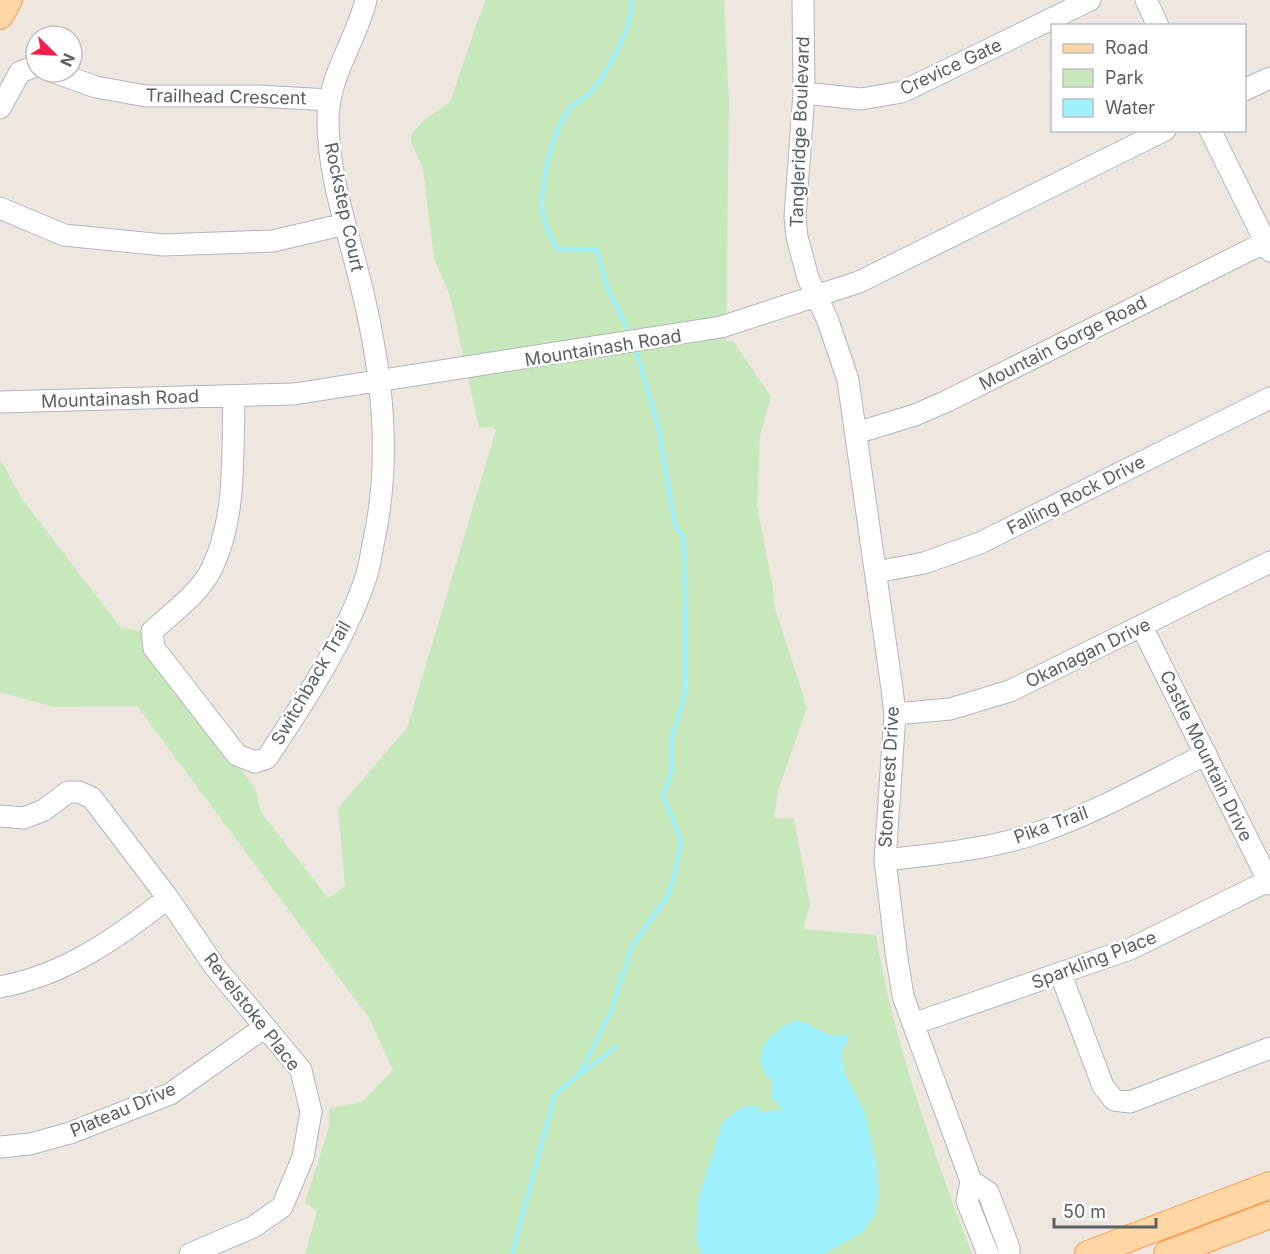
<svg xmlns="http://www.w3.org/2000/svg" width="1270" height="1254" font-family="Inter,sans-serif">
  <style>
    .green { fill: #c7e8ba }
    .water { fill: #9ff1ff }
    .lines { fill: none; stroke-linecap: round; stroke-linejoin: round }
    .stream { stroke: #9ff1ff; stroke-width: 4 }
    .minor-casing { stroke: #b1b6b9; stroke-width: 23 }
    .major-casing { stroke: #fd9749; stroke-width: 28 }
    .minor { stroke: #fff; stroke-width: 21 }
    .major { stroke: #ffd6a4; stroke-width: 26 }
    .labels { text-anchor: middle; stroke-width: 5; stroke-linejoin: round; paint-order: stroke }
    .street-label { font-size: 18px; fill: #596063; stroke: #fff }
  </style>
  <rect width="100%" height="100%" fill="#eee7e0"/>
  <!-- green -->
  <path class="green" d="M485,0H724L729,103L726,341H733L771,397L760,435L757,505L773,589L774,605L807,708L778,791L774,818L794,819L810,904L803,929L876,935C894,1045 933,1150 972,1254H305L317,1212L305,1202L329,1127V1108L362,1102L393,1070L369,1018L137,706L53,707L0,692V459L22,499L121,628L144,632L169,679L256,789L260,811L328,898L345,886L338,808L407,728L496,430L493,427L479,428L450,296L434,258L423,169L411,141V135L425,119L450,102Z"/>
  <!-- water -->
  <path class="water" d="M795,1020C817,1025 823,1039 847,1035L848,1041L841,1052L845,1074L865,1113L876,1163L879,1193L874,1216L862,1233L823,1254H702L696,1241L698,1200L723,1121L742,1107L758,1105L760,1113L782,1109L771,1097V1081C746,1054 770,1033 795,1020Z"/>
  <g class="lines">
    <!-- stream -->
    <path class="stream" d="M630,335L606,284L597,250L557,249C553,240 546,230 544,220C537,192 552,131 569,109C574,103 582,100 588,95C605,78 635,23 631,0
      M581,1074L616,1047
      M512,1254L555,1094L579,1075L611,1011L632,946L668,895L674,877L681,839L663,797L671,773L672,736L686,691L684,537L675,526L658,426L635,348"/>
    <!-- minor casing -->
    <g class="minor-casing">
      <path id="minor" d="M803,0L804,93L795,217L797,237L808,278L828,321L848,380L892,689L895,714L885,860L896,952L903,996L971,1181L967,1201L988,1254
        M1146,0L1158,26
        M54,72L96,87L146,96H257L330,100
        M1244,90L1270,78
        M804,93L861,99L902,92L1090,0
        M0,108L20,72L36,66
        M1210,130L1270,251
        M0,208L64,235L163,245L273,241L345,224
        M234,397C232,453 237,517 212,568C200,593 172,613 152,631L154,648L237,755L255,762L267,758C304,702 343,644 365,580C370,567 371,553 374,540C392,456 382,372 362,289C349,233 328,178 328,120C328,76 356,41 366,0
        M0,402L294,394L721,327L859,282L1165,130
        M856,433L915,415L947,401L1266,242
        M876,572L924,563L980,543L1270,398
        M1142,627L1270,884
        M895,714L950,709L1010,691L1270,562
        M0,816L24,818L44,810L68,792H79L92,798L168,898L215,967L301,1070L311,1112L303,1157L282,1207L253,1227L190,1254
        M885,860C938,854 993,849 1043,831C1099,811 1152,781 1206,754
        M1061,975L1103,1086L1114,1100L1130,1102L1270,1048
        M0,987C65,975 117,938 168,898
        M913,1024L1130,949L1268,881
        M0,1147L30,1144L70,1133L170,1094L265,1027
        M971,1181L988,1192L1009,1248V1254"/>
    </g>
    <!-- major casing -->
    <g class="major-casing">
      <path id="major" d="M0,16L9,0
        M1088,1254L1270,1185
        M1167,1254L1270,1215"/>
    </g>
    <!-- minor -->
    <use href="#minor" class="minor"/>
    <!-- major -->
    <use href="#major" class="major"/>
  </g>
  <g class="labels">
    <!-- street labels -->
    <g class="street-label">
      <text transform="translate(951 67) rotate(-25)" y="6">Crevice Gate</text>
      <text transform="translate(226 97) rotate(1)" y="6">Trailhead Crescent</text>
      <text transform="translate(800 132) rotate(-88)" y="6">Tangleridge Boulevard</text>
      <text transform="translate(344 207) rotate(78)" y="6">Rockstep Court</text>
      <text transform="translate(1063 343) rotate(-27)" y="6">Mountain Gorge Road</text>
      <text transform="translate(603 348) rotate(-9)" y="6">Mountainash Road</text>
      <text transform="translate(120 399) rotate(-2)" y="6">Mountainash Road</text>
      <text transform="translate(1076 495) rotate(-27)" y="6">Falling Rock Drive</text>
      <text transform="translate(1088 653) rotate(-26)" y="6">Okanagan Drive</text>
      <text transform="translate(311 683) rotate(-60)" y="6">Switchback Trail</text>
      <text transform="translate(1206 756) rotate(64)" y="6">Castle Mountain Drive</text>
      <text transform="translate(889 777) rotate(-87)" y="6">Stonecrest Drive</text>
      <text transform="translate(1051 825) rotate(-20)" y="6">Pika Trail</text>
      <text transform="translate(1094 960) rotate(-21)" y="6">Sparkling Place</text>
      <text transform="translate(252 1012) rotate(52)" y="6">Revelstoke Place</text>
      <text transform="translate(123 1110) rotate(-23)" y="6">Plateau Drive</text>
    </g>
  </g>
  <!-- legend -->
  <rect x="1051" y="24" width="195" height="108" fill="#ffffff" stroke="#bdbfc1" stroke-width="1.5"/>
  <rect x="1063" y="44" width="30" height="9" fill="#ffd6a4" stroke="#bdbfc1" stroke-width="1.5"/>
  <text x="1105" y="54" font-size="18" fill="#596063">Road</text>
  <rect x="1063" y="69" width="30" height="18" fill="#c7e8ba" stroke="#bdbfc1" stroke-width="1.5"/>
  <text x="1105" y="84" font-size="18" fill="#596063">Park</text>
  <rect x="1063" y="99" width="30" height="18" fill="#9ff1ff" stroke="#bdbfc1" stroke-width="1.5"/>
  <text x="1105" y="114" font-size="18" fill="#596063">Water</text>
  <!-- north arrow -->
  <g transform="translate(54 54) rotate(114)"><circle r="28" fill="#ffffff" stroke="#bdbfc1" stroke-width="1.5"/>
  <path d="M0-4.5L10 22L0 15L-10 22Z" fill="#f81c4a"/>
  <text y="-9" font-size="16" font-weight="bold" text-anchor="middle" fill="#596063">N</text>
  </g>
  <!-- scale -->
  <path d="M1054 1218v9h102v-9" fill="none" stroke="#596063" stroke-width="3"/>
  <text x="1063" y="1218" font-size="18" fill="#596063" stroke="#ffffff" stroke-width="4.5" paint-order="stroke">50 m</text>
</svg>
